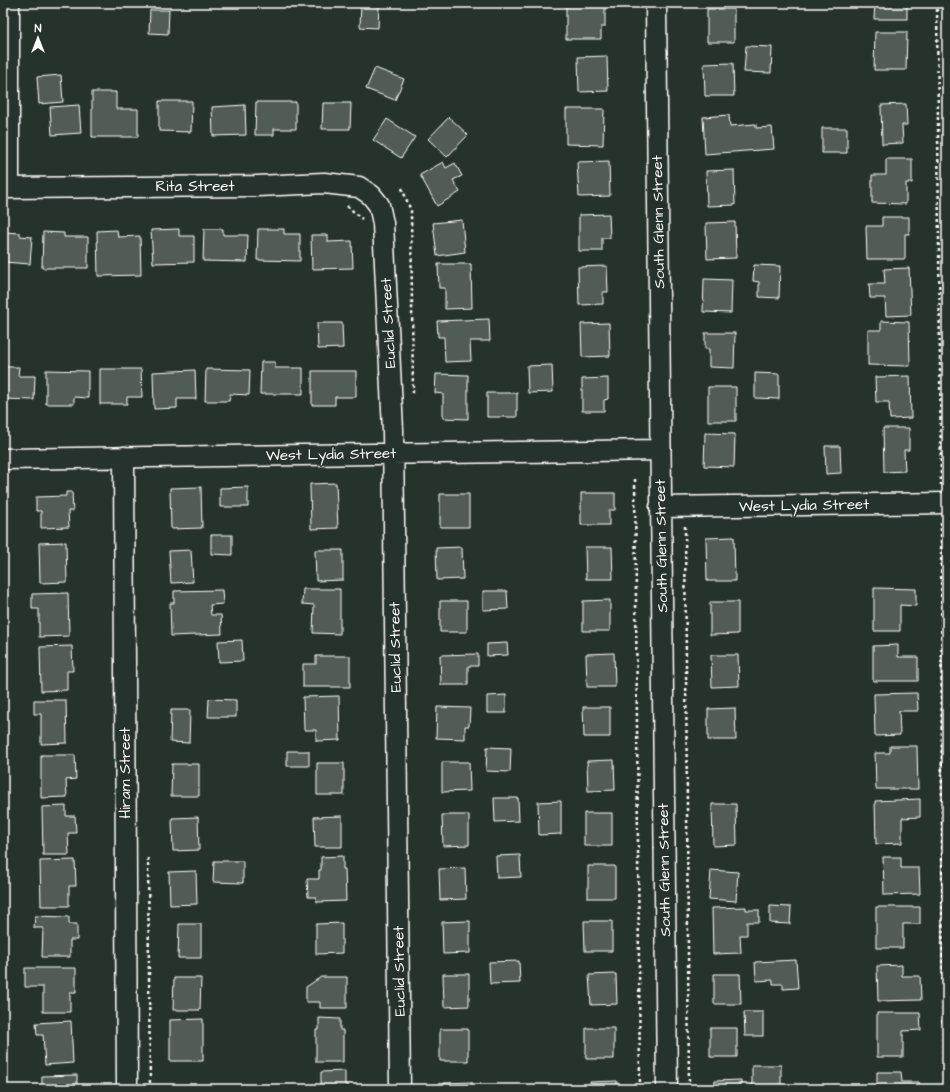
<svg xmlns="http://www.w3.org/2000/svg" width="950" height="1092" font-family="'Architects Daughter',sans-serif">
  <style>
    .building { fill: #515c57; stroke: #fff }
    .lines { fill: none; stroke-linecap: round; stroke-linejoin: round }
    .street-casing { stroke: #fff; stroke-width: 23 }
    .path { stroke: #fff; stroke-width: 2.5; stroke-dasharray: 3 3; stroke-linecap: butt }
    .street { stroke: #26332d; stroke-width: 20 }
    .labels { text-anchor: middle; stroke-width: 3; stroke-linejoin: round; paint-order: stroke }
    .street-label { font-size: 15px; fill: #fff; stroke: #26332d }
  </style>
  <rect width="100%" height="100%" fill="#26332d"/>
  <filter id="ink" filterUnits="userSpaceOnUse"><feTurbulence type="fractalNoise" baseFrequency=".025" numOctaves="2"/><feDisplacementMap in="SourceGraphic" scale="8" xChannelSelector="R" yChannelSelector="G"/><feConvolveMatrix kernelMatrix="1 2 1 2 8 2 1 2 1" color-interpolation-filters="sRGB"/></filter>
  <g filter="url(#ink)">
    <!-- building -->
    <path class="building" d="M875,3H907V19H874Z
      M361,4L379,5L378,28L360,27Z
      M605,4V27H601V39H566V5Z
      M707,9H734V42H707Z
      M150,10H169L168,34L149,33Z
      M875,32H907L906,70H874Z
      M746,46L772,47L771,73L744,72Z
      M607,56L608,91L579,92L578,57Z
      M733,63L734,96H705L704,64Z
      M375,68L404,79L395,100L366,89Z
      M61,75L63,102L39,104L37,77Z
      M92,92H116V109H138V137H92Z
      M159,101H192L191,132L159,131Z
      M256,102H296V129H274V135H255Z
      M323,103H351L350,129H322Z
      M906,104L907,125H902L903,143L882,144L881,105Z
      M79,105L81,133L52,135L50,107Z
      M245,105L246,135L213,136L212,107Z
      M566,109H604L603,145L566,144Z
      M729,115L730,126L756,124V128L772,127L774,149L705,154L703,117Z
      M449,117L468,135L447,157L428,139Z
      M387,119L415,137L401,158L373,140Z
      M822,128H847V153H822Z
      M886,159H912V183H906V204L872,203V175H886Z
      M609,161L610,196L579,197L577,162Z
      M443,162L446,168L455,163L462,176L453,180L460,192L437,206L420,175Z
      M734,170L735,205L707,206L706,171Z
      M609,214L610,238H602V251H579V215Z
      M882,217H909V234H905V259H867L866,226H882Z
      M462,220L465,252L437,256L433,223Z
      M735,222L736,258L707,259L706,223Z
      M179,229V236H194V262L153,263L151,230Z
      M204,229H223V235H248L247,262L203,261Z
      M258,229H284V234H300V261L257,260Z
      M117,230L118,237L140,236L141,275L98,276L97,231Z
      M3,232L20,233V236L32,237L30,264L3,262Z
      M43,232L64,233V237H88V268H42Z
      M311,235H328V242L352,241L353,268L312,269Z
      M438,264H471L472,308L445,309V288H439Z
      M754,265L780,266L779,298L759,297V282L753,281Z
      M607,266L608,292H603V304L579,305L578,267Z
      M909,268L911,315L886,316L885,298H870L869,284H885L884,269Z
      M704,279L732,280L731,313L703,312Z
      M489,319L490,341H470L471,361L445,362L444,337H438L437,321Z
      M881,321L909,322L910,366L868,365V330H881Z
      M317,323H342L343,348L318,349Z
      M609,323L610,356L582,357L581,324Z
      M705,333H735L734,368L709,367V349H705Z
      M261,362H275V368H303V394H260Z
      M552,365L553,392L528,393L527,366Z
      M3,367H19L18,376H35L34,400L3,399Z
      M100,369H141L142,397H127V404H100Z
      M206,369L250,370L249,395L230,394L229,401H205Z
      M46,370L88,371V398L74,397V404H46Z
      M195,370L196,399H177V408L154,409L153,372Z
      M312,371H356V397H335V405H312Z
      M755,373L779,374V399L755,398Z
      M436,374L468,375V419L443,418V394L435,393Z
      M910,376L911,418L890,419L889,402H876L875,377Z
      M608,378V399L604,400V411H582V379Z
      M708,387H736V421H708Z
      M487,393H517V417H487Z
      M883,428H909V450H904L905,471L884,472Z
      M705,433L735,434L734,467L704,466Z
      M825,446H840L841,473L826,474Z
      M336,483L338,528L311,529L310,484Z
      M201,487L202,528L171,529L170,488Z
      M248,487V507H220V488Z
      M66,492H72L73,511H68L69,527L41,528V511H36V497L66,496Z
      M581,493H615V510H609V525H581Z
      M440,494H469V527H440Z
      M211,535H232V555L211,554Z
      M734,537L735,581H707L706,538Z
      M66,542L67,582L40,583L39,543Z
      M462,547L463,579L437,580L436,548Z
      M585,547H612L613,579H586Z
      M191,550L193,582L171,583L169,551Z
      M315,550H343V580L316,581Z
      M874,588L916,589V606L900,605V631H874Z
      M303,589H340V634L313,633L314,605L302,604Z
      M222,590L223,604L210,605L211,615H221L222,634L171,636L170,603H174V591Z
      M483,591H507L508,609L483,610Z
      M68,593L69,636L39,637V609H32V594Z
      M610,600V631H583V601Z
      M440,601H467V632H440Z
      M710,602H738V634L710,635Z
      M242,640L243,661L219,662L218,641Z
      M507,643L508,655L487,656V644Z
      M898,645V657H918V681H873V646Z
      M72,646L73,671H67V690L41,691L40,647Z
      M614,653L615,687H587L586,654Z
      M478,654V666H468V685H441L440,655Z
      M711,655H738L739,686L712,687Z
      M316,656H350V687H303V664H316Z
      M917,693L918,711H899L900,735L875,736L874,694Z
      M506,695V713H487V696Z
      M339,696L340,740L316,741V730H304L303,697Z
      M209,699L236,700V717H208Z
      M34,700H66L67,743L41,744V714H34Z
      M437,707L470,708L469,726H465V739L436,738Z
      M583,707H610V737H584Z
      M735,708L736,740H708V709Z
      M171,710H190L189,743L170,742Z
      M890,746H917L918,789H876L875,753H890Z
      M487,747L511,748L510,772L486,771Z
      M287,751H309V766H287Z
      M41,755H75L76,779L66,780L67,797L41,798Z
      M614,760L615,790L588,791L587,761Z
      M442,762H469L470,791L442,792Z
      M317,763H344V795H317Z
      M172,764H199V796H171Z
      M494,798H518L519,821L495,822Z
      M920,799V817L902,818V843L876,844L875,801Z
      M561,801V834L539,835L538,802Z
      M712,804H736L737,845L713,846Z
      M66,806V816H75L76,833H68L69,855H43L42,807Z
      M584,813H612V846H584Z
      M442,815H469V845L443,846Z
      M342,816V847H315L314,817Z
      M198,817L199,850L173,851L172,818Z
      M520,855L521,877L497,878L496,856Z
      M343,856V869H345L346,901L317,902L316,897H308L307,879H319V870H321V857Z
      M883,857H901V868H919L920,894L884,895Z
      M75,860L76,886H69V906H41L40,861Z
      M214,861H243V883L213,882Z
      M588,866H615V898H588Z
      M465,868L466,899L440,900L439,869Z
      M711,870L738,872L736,901L709,899Z
      M196,871L197,904L170,905L169,872Z
      M770,906L791,907L790,924L770,923Z
      M746,907V910H759V922H747V935H740L741,953L713,954L712,908Z
      M876,907H920V924H903V948H876Z
      M35,916L69,917V924H77V940H70V957H42L43,928H34Z
      M470,921V953L443,954L442,922Z
      M584,921H612V951H585Z
      M342,923V953L316,954V924Z
      M179,924H201V958H178Z
      M796,960L798,988L783,989V984H773V980L756,981L755,962Z
      M519,961L520,983L490,984L489,962Z
      M902,965V976H920L921,1000L878,1001L877,966Z
      M25,968H76V992H70V1012H43V987H25Z
      M443,974H469V1006L444,1007Z
      M616,974L617,1004L591,1005L589,975Z
      M714,974H740L741,1004H714Z
      M321,977H347V1008H320V1002H306V987Z
      M174,978H201L200,1010H173Z
      M744,1012H763V1036H745Z
      M877,1013H920L921,1030L903,1031V1057H877Z
      M319,1018L340,1019V1030H343V1062H316V1030H319Z
      M203,1019V1061H170V1020Z
      M71,1021L73,1063L45,1065L43,1035H37L36,1023Z
      M586,1028H614V1059H586Z
      M710,1028H737V1057H710Z
      M440,1029H468V1061H440Z
      M752,1065H781V1085L752,1086Z
      M345,1071V1085L348,1084V1089H321V1072Z
      M877,1072H901L902,1082H919L920,1089H877Z
      M77,1075V1087H71V1089H42V1076Z
      M741,1080V1089H715V1081Z
      M617,1081V1089H590V1082Z
      M472,1082V1089H444V1083Z
      M174,1086H201V1089H174Z"/>
    <g class="lines">
      <!-- street casing -->
      <g class="street-casing">
        <path id="street" d="M656,3L667,1089
          M3,188L257,186L324,183L359,187L371,195L379,205L383,223L393,430L400,1089
          M9,188V3
          M124,457L127,1089
          M3,459L660,450
          M660,507L947,503"/>
      </g>
      <!-- path -->
      <path class="path" d="M937,3L941,485
        M402,188L411,211L413,395
        M347,206L362,219
        M941,472L947,473
        M635,479L640,1089
        M941,522L943,1089
        M685,526L689,1089
        M148,858L150,1089"/>
      <!-- street -->
      <use href="#street" class="street"/>
    </g>
  </g>
  <g class="labels">
    <!-- street labels -->
    <g class="street-label">
      <text x="195" y="191">Rita Street</text>
      <text transform="translate(658 222) rotate(-91)" y="5">South Glenn Street</text>
      <text transform="translate(388 323) rotate(-93)" y="5">Euclid Street</text>
      <text transform="translate(331 454) rotate(-1)" y="5">West Lydia Street</text>
      <text transform="translate(804 505) rotate(-1)" y="5">West Lydia Street</text>
      <text transform="translate(661 546) rotate(-91)" y="5">South Glenn Street</text>
      <text transform="translate(395 647) rotate(-91)" y="5">Euclid Street</text>
      <text transform="translate(125 773) rotate(-90)" y="5">Hiram Street</text>
      <text transform="translate(664 870) rotate(-91)" y="5">South Glenn Street</text>
      <text transform="translate(399 971) rotate(-91)" y="5">Euclid Street</text>
    </g>
  </g>
  <!-- margin -->
  <rect width="950" height="1092" fill="none" stroke="#26332d" stroke-width="16"/>
  <rect x="8" y="8" width="934" height="1076" fill="none" stroke="#fff" stroke-width="1.5" filter="url(#ink)"/>
  <!-- north arrow -->
  <g transform="translate(38 38)" stroke="#26332d" stroke-width="3" paint-order="stroke">
  <path d="M0-3L7 15L0 10L-7 15Z" fill="#ffffff"/>
  <text y="-6" font-size="11" font-weight="bold" text-anchor="middle" fill="#ffffff">N</text>
  </g>
</svg>
